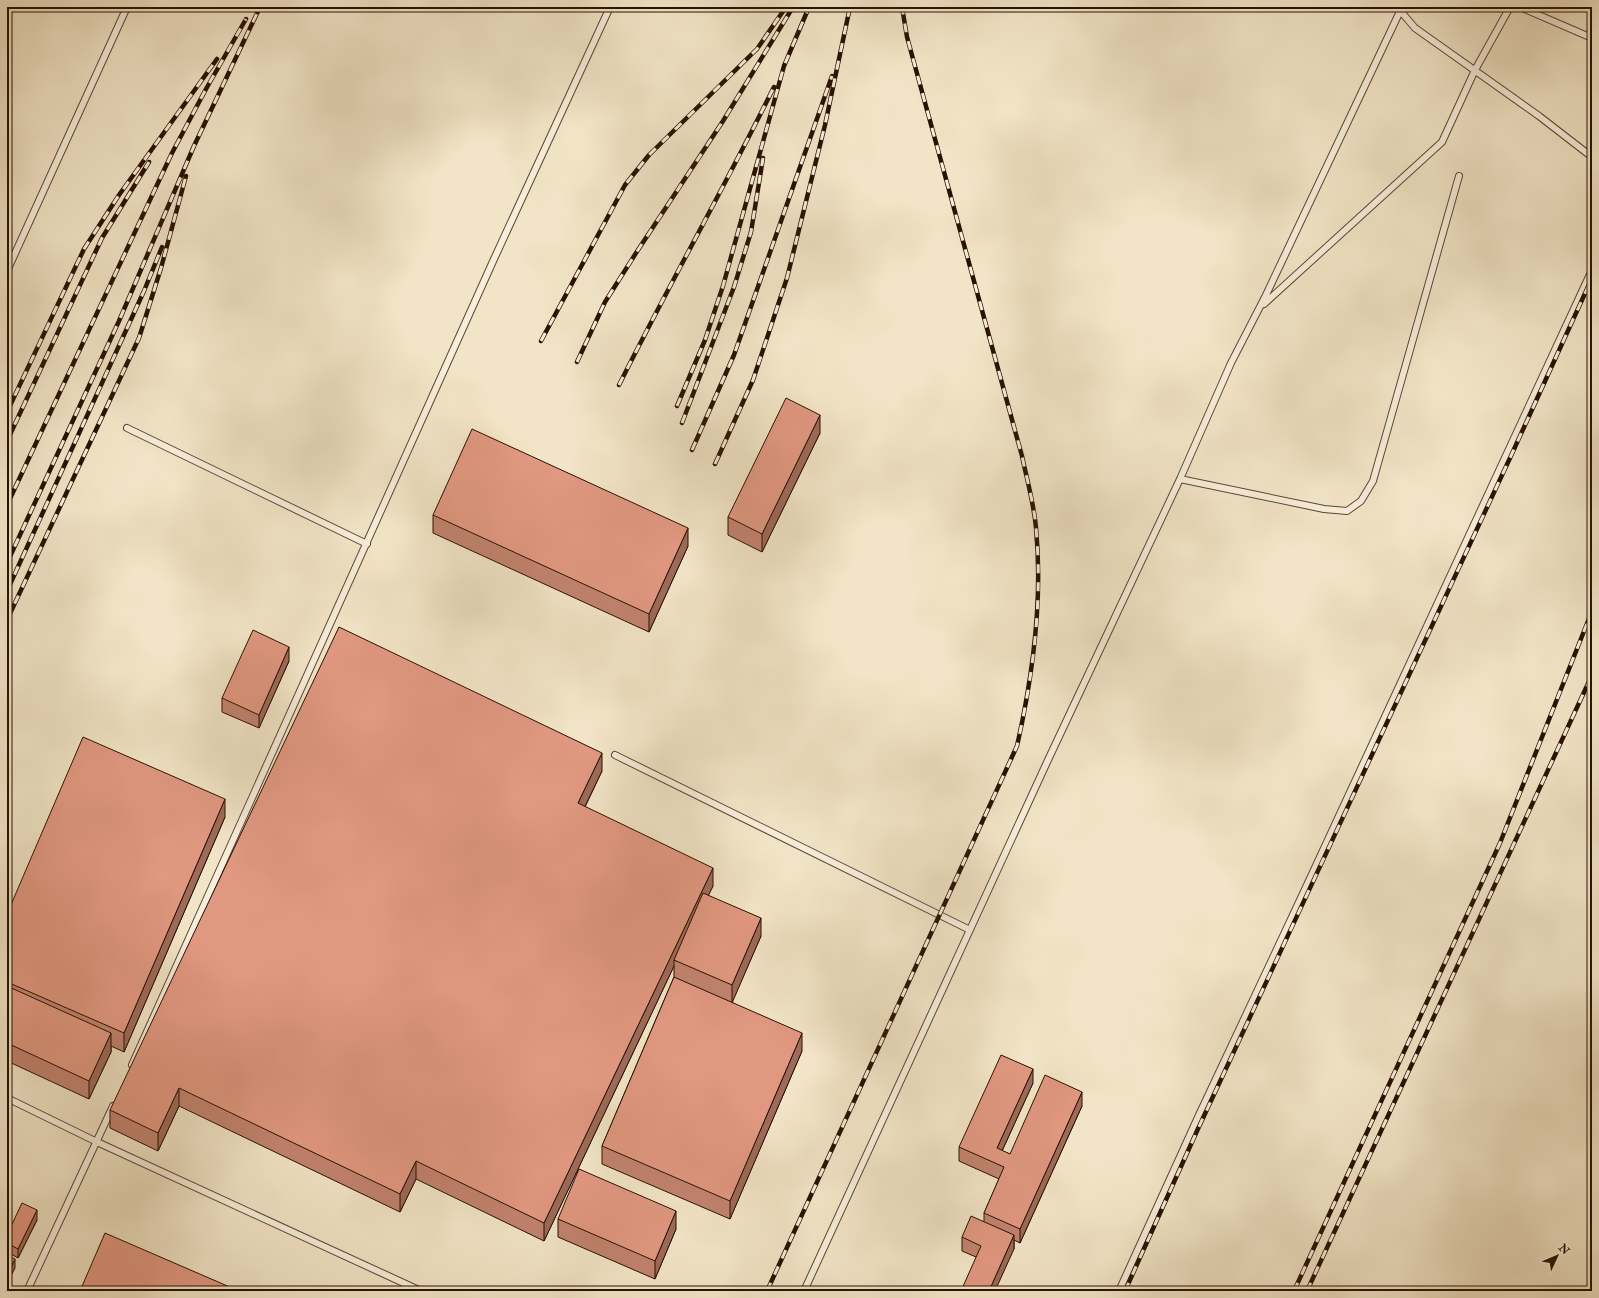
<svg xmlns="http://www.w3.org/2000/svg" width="1599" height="1298" font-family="'IM FELL Double Pica',serif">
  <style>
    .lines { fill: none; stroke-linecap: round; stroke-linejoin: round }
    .lane-casing { stroke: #5b4632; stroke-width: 8 }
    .lane { stroke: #f7eedb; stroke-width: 6 }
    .rail-casing { stroke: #291100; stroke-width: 4.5 }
    .rail { stroke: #f7eedb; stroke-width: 3; stroke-dasharray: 9; stroke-linecap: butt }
    .wall { fill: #c2836f; stroke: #291100 }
    .shaded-wall { fill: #9e6a5a; stroke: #291100 }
    .building { fill: #e19881; stroke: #291100 }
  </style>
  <rect width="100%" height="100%" fill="#f2e5c7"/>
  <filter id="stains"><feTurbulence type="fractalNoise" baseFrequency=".005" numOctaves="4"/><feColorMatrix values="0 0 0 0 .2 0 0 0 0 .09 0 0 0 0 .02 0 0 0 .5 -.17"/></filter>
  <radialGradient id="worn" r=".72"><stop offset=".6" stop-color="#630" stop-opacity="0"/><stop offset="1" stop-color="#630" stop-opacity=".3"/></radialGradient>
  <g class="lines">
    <!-- lane casing -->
    <g class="lane-casing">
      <path id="lane" d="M1397,7L1415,28L1539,116L1592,157
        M1520,7L1592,38
        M7,271L127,7
        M1264,304L1442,142L1475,70L1510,7
        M127,428L367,544
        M1180,479L1324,509L1347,511L1361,501L1373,481L1459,176
        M615,755L970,930
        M132,1065L494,259L610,7
        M7,1098L97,1142L421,1291
        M27,1291L113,1106
        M804,1291L1048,760L1180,479L1231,363L1266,295L1402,7
        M1119,1291L1199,1115L1307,885L1592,270"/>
    </g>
    <!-- lane -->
    <use href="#lane" class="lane"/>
    <!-- rail casing -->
    <g class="rail-casing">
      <path id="rail" d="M541,341L625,185L649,155L757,49L786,7
        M577,362L605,302L636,253L723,121L793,7
        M619,385C669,285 724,188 774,87
        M677,406L705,340L723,286L784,66L809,7
        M7,412L84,249L119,195L217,59
        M682,423L734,287L751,232L763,158
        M7,441L102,238L149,162
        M692,450L734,355L832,76
        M715,464L753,380L787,278L825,125L850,7
        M7,505L172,153L206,89L246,19
        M7,563L119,321L194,146L260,7
        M7,591L144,291L162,247
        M7,620L139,338L161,268L186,176
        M767,1291L1017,746C1033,675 1043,601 1036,528C1034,504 1027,480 1022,456L907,37L902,7
        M1125,1291L1197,1131L1510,458L1592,278
        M1294,1291L1500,843L1592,611
        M1307,1291L1592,675"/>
    </g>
    <!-- rail -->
    <use href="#rail" class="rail"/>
  </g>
  <!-- wall -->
  <path class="wall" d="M820,433L762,552L728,535V517Z
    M433,515L688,546L649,632L433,533Z
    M289,661L259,728L222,712V698Z
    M602,771L585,807L713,886L708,895L761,936L732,1002L802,1051L730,1219L602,1164V1146L674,977V966L544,1241L416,1179L400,1212L179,1106L158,1151L110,1128V1110Z
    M225,817L124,1052L111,1046V1052L89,1099L7,1061V914Z
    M1033,1083L1002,1151L1010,1154L1082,1106L1020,1243L1014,1240V1249L976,1257L962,1251V1237L984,1221V1213L999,1179L959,1161V1147Z
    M558,1219L676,1229L655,1279L558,1237Z
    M37,1220L18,1258L7,1252V1235Z"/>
  <!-- shaded-wall -->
  <path class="shaded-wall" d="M820,415V433L762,552V534Z
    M688,528V546L649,632V614Z
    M289,647V661L259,728V715Z
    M602,753V771L578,821V803Z
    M225,799V817L124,1052V1033Z
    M713,868V886L677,961L674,960V966L544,1241V1223Z
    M761,918V936L732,1003V985Z
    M111,1033V1052L89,1099V1081Z
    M802,1033V1051L730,1219V1201Z
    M1033,1069V1083L997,1162V1148Z
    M179,1088V1106L158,1151V1133Z
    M1082,1092V1106L1020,1243V1229Z
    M416,1161V1179L400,1212V1194Z
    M37,1210V1220L18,1258V1249Z
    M676,1211V1229L655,1279V1261Z
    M1014,1235V1249L995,1291H989Z
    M15,1259V1268L7,1284V1275Z"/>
  <!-- building -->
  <path class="building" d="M786,398L820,415L762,534L728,517Z
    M472,429L688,528L649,614L433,515Z
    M339,627L602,753L578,803L713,868L544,1223L416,1161L400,1194L179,1088L158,1133L110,1110Z
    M253,630L289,647L259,715L222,698Z
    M83,737L225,799L124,1033L7,982V914Z
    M703,893L761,918L732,985L674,960Z
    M674,977L802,1033L730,1201L602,1146Z
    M7,986L111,1033L89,1081L7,1043Z
    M1001,1055L1033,1069L997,1148L1010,1154L1045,1075L1082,1092L1020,1229L984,1213L1004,1167L959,1147Z
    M579,1169L676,1211L655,1261L558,1219Z
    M22,1203L37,1210L18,1249L7,1243V1235Z
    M971,1216L1014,1235L989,1291H961L981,1246L962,1237Z
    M105,1233L239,1291H80Z
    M7,1255L15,1259L7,1275Z"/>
  <!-- margin -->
  <rect width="1599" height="1298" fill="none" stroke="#f2e5c7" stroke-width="24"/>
  <rect x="8" y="8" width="1583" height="1282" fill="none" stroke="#291100" stroke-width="2"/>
  <rect x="12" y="12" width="1575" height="1274" fill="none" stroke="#291100"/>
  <!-- north arrow -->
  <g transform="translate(1557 1256) rotate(46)" stroke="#f7eedb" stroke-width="3" paint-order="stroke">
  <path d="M0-3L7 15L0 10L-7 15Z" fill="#291100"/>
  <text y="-6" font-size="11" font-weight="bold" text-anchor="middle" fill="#291100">N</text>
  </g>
  <rect width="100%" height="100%" filter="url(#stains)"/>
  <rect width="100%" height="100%" fill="url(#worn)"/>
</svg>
